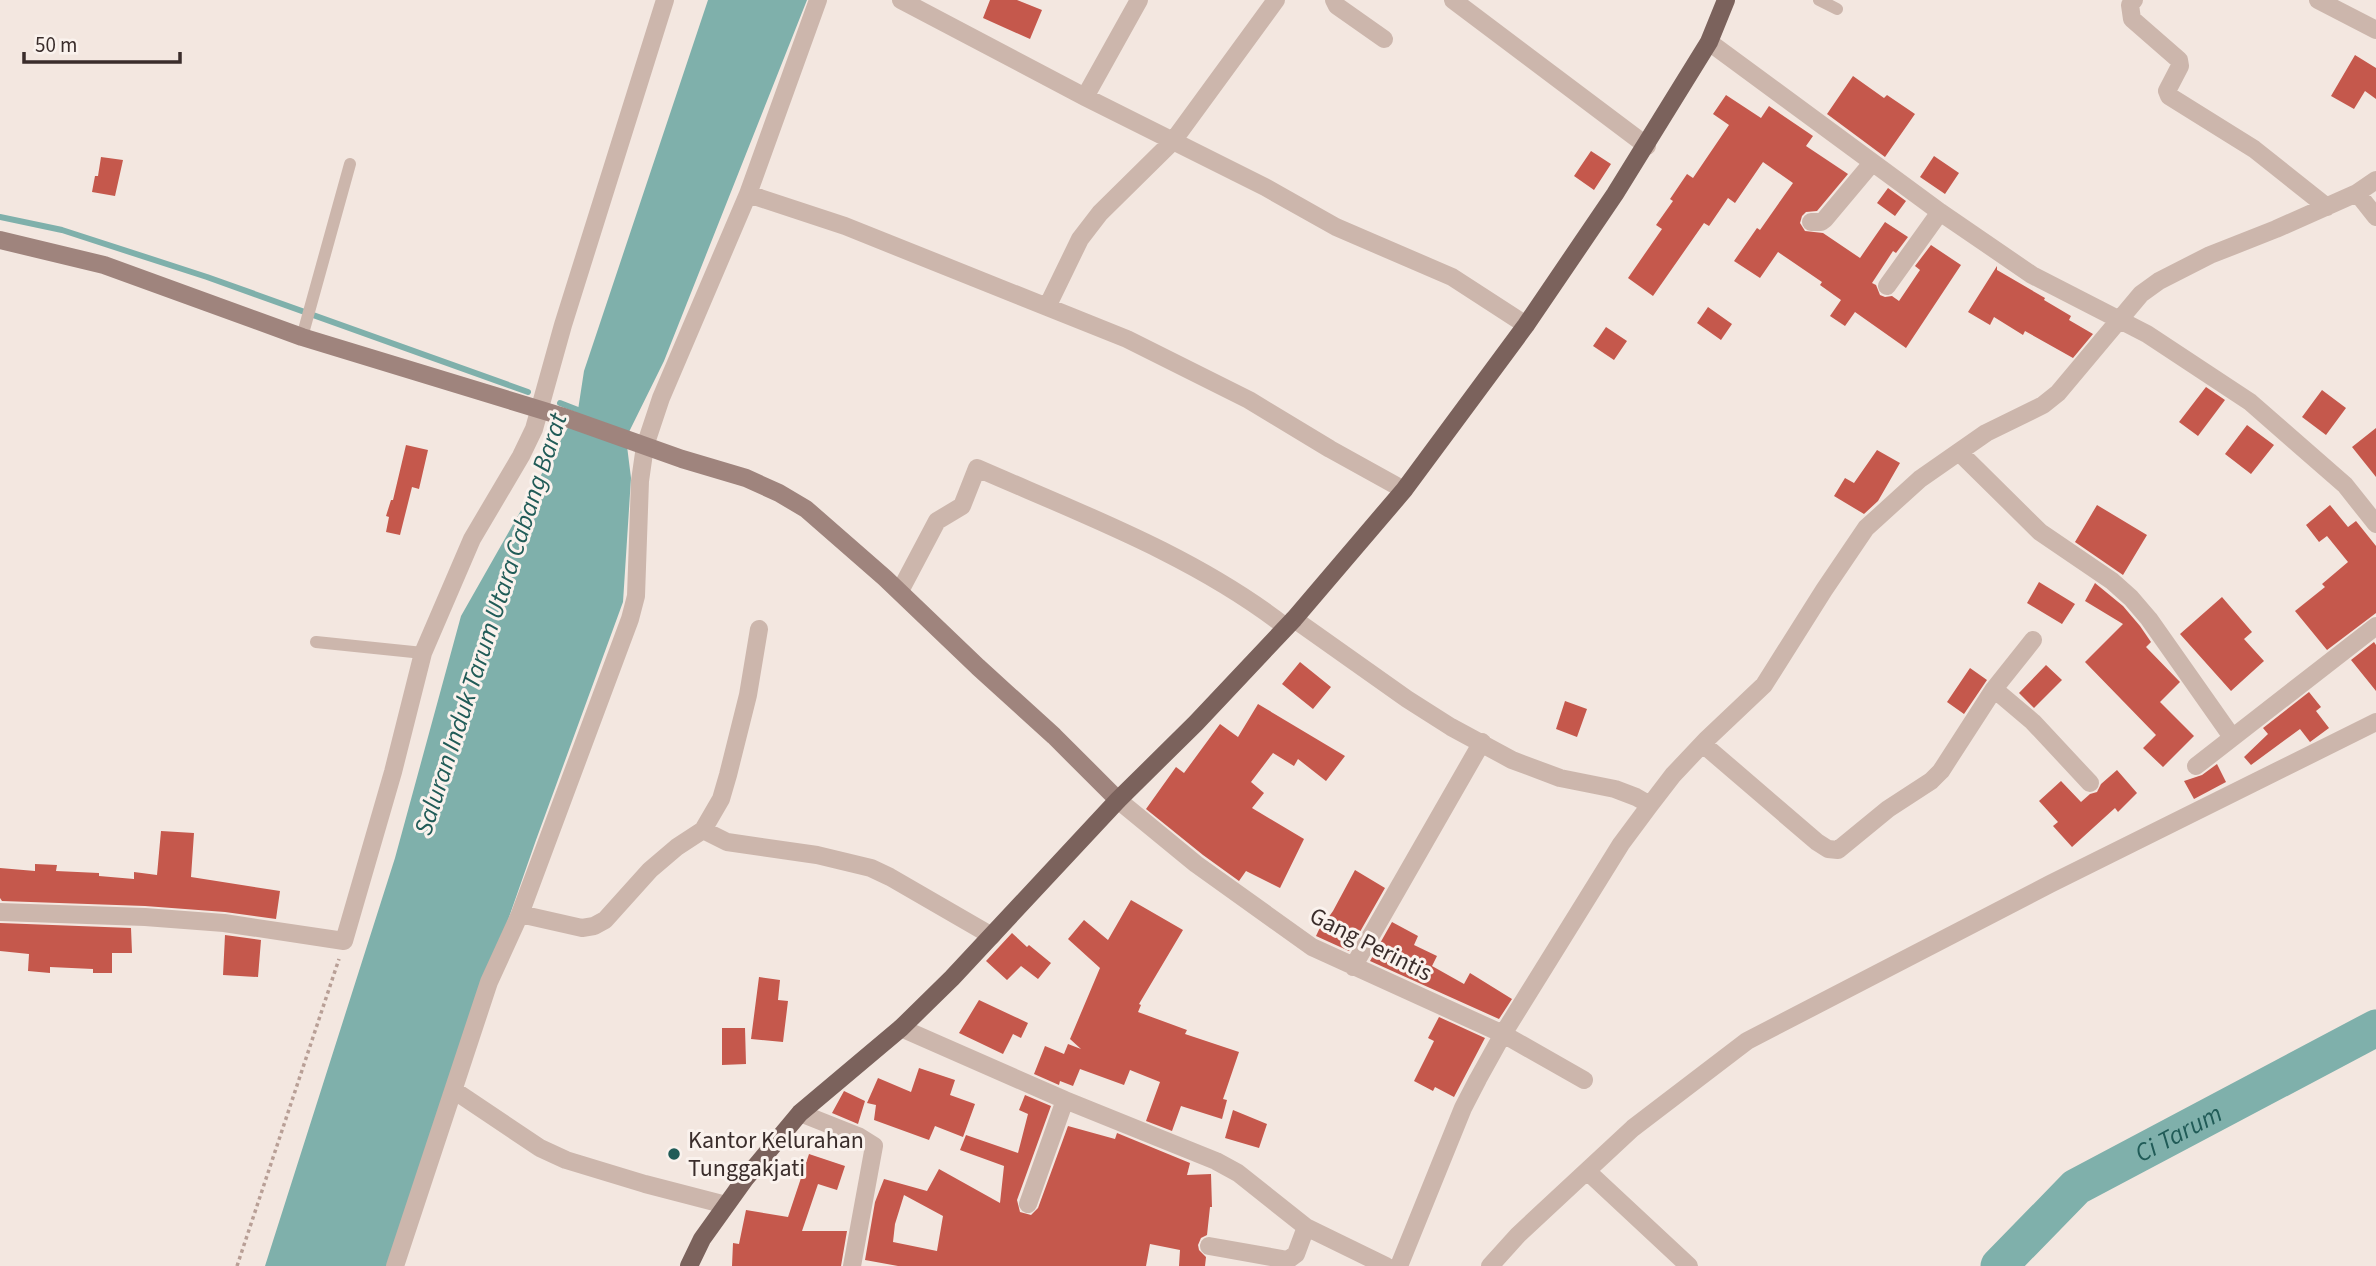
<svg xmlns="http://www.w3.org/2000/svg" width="2376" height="1266" font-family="'Source Sans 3',sans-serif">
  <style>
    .water { fill: #7fb0ab }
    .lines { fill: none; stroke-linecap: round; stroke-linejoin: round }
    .stream { stroke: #7fb0ab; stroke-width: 6 }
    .river { stroke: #7fb0ab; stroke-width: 37 }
    .building { fill: #c5584c; fill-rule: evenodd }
    .path { stroke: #b89f96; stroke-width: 3.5; stroke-dasharray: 3.5 3.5; stroke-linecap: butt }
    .lane { stroke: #ccb6ac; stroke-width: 12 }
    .street { stroke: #ccb6ac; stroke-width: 18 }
    .secondary { stroke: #9f847d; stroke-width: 18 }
    .primary { stroke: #7b625c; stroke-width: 18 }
    .poi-dot { fill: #205b57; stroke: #faf2ed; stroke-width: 2.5 }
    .labels { text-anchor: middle; stroke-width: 6; stroke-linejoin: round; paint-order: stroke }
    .street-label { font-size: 24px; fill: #3a2d2b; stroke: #faf2ed }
    .poi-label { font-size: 24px; fill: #3a2d2b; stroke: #faf2ed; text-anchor: start }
    .water-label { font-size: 26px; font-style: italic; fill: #205b57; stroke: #faf2ed }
  </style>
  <rect width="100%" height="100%" fill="#f3e7e0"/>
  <!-- water -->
  <path class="water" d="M708,0H807L664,361L626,438L631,478L623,602L536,840L387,1266H265L395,858L461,616L578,410L584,371Z"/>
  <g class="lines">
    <!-- stream -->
    <path class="stream" d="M0,217L62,230L207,277L528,392
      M560,403L578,410"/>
    <!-- river -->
    <path class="river" id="s1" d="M1999,1266L2076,1187L2376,1028"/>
  </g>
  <!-- building -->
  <path class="building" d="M990,0H1017L1042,10L1030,39L983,18Z
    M2355,55L2376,68V99L2365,91L2354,109L2331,96Z
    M1853,76L1884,98L1887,95L1915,114L1885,157L1827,114Z
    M1726,95L1761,118L1769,106L1813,136L1806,146L1848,174L1817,211L1806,212L1802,216L1800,223L1805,231L1823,233L1860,258L1885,222L1908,237L1896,253L1893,251L1872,283L1876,285L1880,295L1885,297L1892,296L1899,301L1920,270L1915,266L1931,245L1961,265L1906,348L1855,312L1845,326L1830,316L1841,300L1820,285L1822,282L1778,252L1760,278L1734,261L1757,228L1760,230L1793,183L1763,162L1735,203L1728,198L1709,226L1704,223L1653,296L1628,278L1662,229L1656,225L1673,201L1670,199L1687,174L1693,178L1729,125L1713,114Z
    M1591,151L1611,164L1594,190L1574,176Z
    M1934,156L1959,173L1945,194L1920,177Z
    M101,157L123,160L115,196L92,192L95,176H98Z
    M1888,188L1906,201L1895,216L1877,203Z
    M1997,266V270L2045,298L2044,300L2071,316L2069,320L2093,334L2073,358L2025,331L2023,335L1994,317L1990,325L1968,312Z
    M1708,307L1732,324L1721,340L1697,323Z
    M1606,327L1627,341L1614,360L1593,346Z
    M2206,387L2225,400L2198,436L2179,422Z
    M2322,390L2346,408L2326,435L2302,417Z
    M2247,425L2274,445L2251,474L2225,454Z
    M2376,428V477L2352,447Z
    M406,445L428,450L419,489L412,487L400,535L386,532L389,517L386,516L391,500H393Z
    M1877,450L1900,463L1878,501L1864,514L1834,496L1845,478L1854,483Z
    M2097,505L2147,535L2123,575L2075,542Z
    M2330,505L2348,527L2356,521L2376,546V613L2327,650L2295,611L2325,587L2322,584L2348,562L2327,536L2319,542L2306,525Z
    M2039,582L2075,604L2062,624L2027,603Z
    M2095,583L2123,606L2140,626L2151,642L2146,647L2180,682L2160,702L2194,736L2163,767L2143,748L2156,735L2085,662L2123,624L2085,601Z
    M2222,597L2252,632L2244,639L2264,661L2231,691L2180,634Z
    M2374,642L2376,645V691L2351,660Z
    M1300,662L1331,687L1313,709L1282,684Z
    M2046,665L2062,680L2034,708L2019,693Z
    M1970,668L1987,680L1964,714L1947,702Z
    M2309,692L2321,707L2316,711L2329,728L2310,742L2300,729L2251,765L2244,757L2268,734L2263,728Z
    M1565,701L1587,709L1577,737L1556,729Z
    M1258,704L1345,756L1326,781L1298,759L1294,766L1273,753L1251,782L1264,793L1252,808L1304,839L1280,888L1246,871L1239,881L1203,855L1146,809L1176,767L1184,773L1220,724L1238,737Z
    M2217,764L2226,782L2194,799L2184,781L2202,775Z
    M2117,770L2137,793L2118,812L2115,808L2072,847L2053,826L2058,822L2039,801L2061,781L2081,802L2090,794L2097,792L2101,784Z
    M161,831L194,833L191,877L280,891L276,919L225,912L145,906L2,901L0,898V868L35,871V864L57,865L56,871L99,873V876L134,879V872L157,875Z
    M1355,870L1385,888L1349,951L1316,936L1325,917L1328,918L1333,911Z
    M1131,900L1183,930L1139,1004L1141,1005L1138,1012L1187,1030L1185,1034L1239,1052L1223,1099L1227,1100L1222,1119L1181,1106L1172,1131L1146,1121L1160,1082L1130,1070L1124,1085L1080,1069L1073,1086L1060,1081L1059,1085L1034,1074L1045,1046L1064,1054L1068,1044L1081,1049L1070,1039L1100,968L1068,939L1084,920L1108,940Z
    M1392,922L1418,936L1414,945L1437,956L1432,966L1464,984L1470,973L1512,999L1499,1019L1370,961Z
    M0,923L131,928L132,953H112V973H93V969L50,967V973L28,971L29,954L0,951Z
    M1012,933L1027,947L1029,945L1051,963L1038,979L1021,966L1007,980L986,961Z
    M225,935L261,940L258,977L223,975Z
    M759,977L780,980L778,1000L788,1001L783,1042L751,1039Z
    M979,1000L1028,1023L1021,1038L1013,1034L1003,1054L959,1033Z
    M1439,1017L1485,1038L1454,1097L1435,1087L1433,1091L1414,1081L1434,1041L1428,1038Z
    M722,1028H745L746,1064L722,1065Z
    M919,1068L955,1080L950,1095L975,1104L963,1137L935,1126L929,1140L874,1120L876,1105L867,1103L878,1078L911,1092Z
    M844,1091L865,1101L858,1124L832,1113Z
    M1025,1095L1051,1106L1017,1200L1020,1212L1031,1215L1038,1208L1068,1126L1115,1139L1117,1133L1190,1163L1187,1175L1211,1174L1212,1207H1210L1207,1235L1201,1238L1198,1245L1199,1250L1206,1257L1205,1266H1179L1180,1250L1150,1244L1146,1266H898L865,1260L875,1202L884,1179L927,1191L939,1169L1000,1203L1004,1166L960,1150L966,1135L1018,1153L1028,1114L1019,1110ZM904,1195L943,1216L937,1251L893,1242L895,1224Z
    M1233,1110L1267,1124L1259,1148L1225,1138Z
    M809,1154L845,1166L837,1190L818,1184L802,1231H847L841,1266H732L733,1243L739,1244L746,1210L788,1217Z"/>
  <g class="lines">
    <!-- path -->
    <path class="path" d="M237,1266L339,959"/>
    <!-- lane -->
    <path class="lane" d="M1819,0L1837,9
      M302,337L350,164
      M316,642L423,653"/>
    <!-- street -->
    <path class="street" d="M901,0L1085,97L1265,187L1336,227L1452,277L1526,325
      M1334,0L1337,6L1384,39
      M1453,0L1647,146
      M2134,0L2130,5L2132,19L2179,60L2180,66L2167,91L2169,96L2254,149L2327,207
      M2318,0L2376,30
      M1709,42L1940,212L2032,275L2147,334L2250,402L2345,485L2376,524
      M1085,97L1139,0
      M2376,180L2357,193L2376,217
      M748,194L845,226L1127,339L1249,400L1330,449L1404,490
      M1811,222H1821L1825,219L1872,163
      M1887,286L1940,212
      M1047,307L1080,239L1100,213L1173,141L1276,0
      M1960,453L2040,532L2112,581L2131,598L2149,619L2232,737
      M900,591L937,521L962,506L977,468C1082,514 1195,556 1286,627
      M1294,619L1407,699L1451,727L1512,760L1560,778L1615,789L1636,797L1650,805
      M1994,689L2033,722L2090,783
      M1704,745L1817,842L1828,849L1838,850L1888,809L1931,781L1941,771L1994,689L2033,640
      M2196,766L2376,626
      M1118,800L1196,864L1312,947L1503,1034L1584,1080
      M703,830L727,842L817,855L871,868L890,877L992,936
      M0,912L145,917L224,923L344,941L393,772L423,653L472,539L521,456L534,429L563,325L665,0
      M520,914L582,928L594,926L605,920L650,870L677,847L703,830L721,799L728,775L748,695L759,629
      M1353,967L1482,742
      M901,1028L1065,1100L1216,1161L1238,1173L1306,1227L1386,1266
      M455,1091L540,1148L566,1160L645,1184L726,1205
      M800,1113L858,1136L874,1146L852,1266
      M1587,1171L1689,1266
      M1028,1204L1065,1100
      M1209,1246L1288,1260L1296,1254L1306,1227
      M395,1266L489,982L520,914L630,619L636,596L640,481L645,446L661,398L748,194L818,0
      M1399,1266L1463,1108L1478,1079L1503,1034L1621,844L1650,805L1673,775L1707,739L1764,685L1824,590L1866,528L1920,479L1986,433L2043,405L2058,393L2141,294L2159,281L2210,255L2276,229L2357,193
      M1490,1266L1518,1235L1633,1128L1747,1041L2050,884L2376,722"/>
    <!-- secondary -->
    <path class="secondary" d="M0,240L104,265L302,337L561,416L682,459L746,478L779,493L806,509L885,578L978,667L1054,736L1118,800"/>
    <!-- primary -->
    <path class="primary" d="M689,1266L702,1239L745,1179L800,1113L901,1028L952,978L1118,800L1196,723L1294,619L1404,490L1526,325L1615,194L1709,42L1726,0"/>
  </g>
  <!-- markers -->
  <circle class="poi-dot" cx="674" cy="1154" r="7"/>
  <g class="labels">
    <!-- street labels -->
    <g class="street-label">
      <text transform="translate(1371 944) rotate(27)" y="8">Gang Perintis</text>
    </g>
    <!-- poi labels -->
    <g class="poi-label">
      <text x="688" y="1148">Kantor Kelurahan<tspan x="688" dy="28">Tunggakjati</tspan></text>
    </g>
    <!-- water labels -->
    <g class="water-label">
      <text transform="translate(490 624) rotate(-72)" y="9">Saluran Induk Tarum Utara Cabang Barat</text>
      <text dy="9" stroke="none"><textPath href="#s1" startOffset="226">Ci Tarum</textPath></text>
    </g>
  </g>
  <!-- scale -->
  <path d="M24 52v10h156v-10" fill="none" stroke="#3a2d2b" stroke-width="3.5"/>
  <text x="35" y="52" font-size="21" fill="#3a2d2b" stroke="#faf2ed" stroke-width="5" paint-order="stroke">50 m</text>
</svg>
